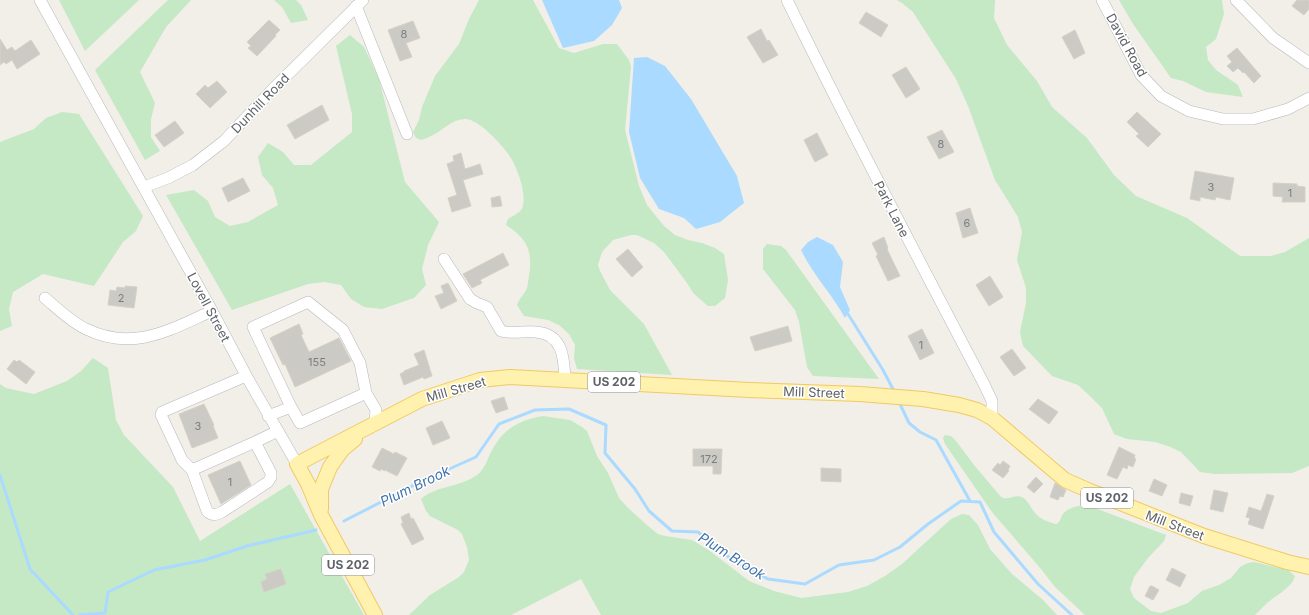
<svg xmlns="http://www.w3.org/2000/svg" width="1309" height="615" font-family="Inter,sans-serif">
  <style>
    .green { fill: #c5e8c5 }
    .water { fill: #aadaff }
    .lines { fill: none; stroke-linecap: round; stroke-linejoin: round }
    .stream { stroke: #aadaff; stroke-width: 3 }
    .building { fill: #cccac5; stroke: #d6d1c6 }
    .minor-casing { stroke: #b5b8bc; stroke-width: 12 }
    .major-casing { stroke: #f2c960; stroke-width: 16 }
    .minor { stroke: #fff; stroke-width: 11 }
    .major { stroke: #fff2af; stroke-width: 14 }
    .labels { text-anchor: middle; stroke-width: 3; stroke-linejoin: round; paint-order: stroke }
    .number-label { font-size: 11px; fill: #7a7d7f }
    .shield { fill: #fff; stroke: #8f9295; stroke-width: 1 }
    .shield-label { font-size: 12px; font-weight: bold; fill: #5f6368 }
    .street-label { font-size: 13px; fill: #5f6368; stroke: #fff }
    .water-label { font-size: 14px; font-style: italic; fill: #4174aa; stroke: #fff }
  </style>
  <rect width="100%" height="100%" fill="#f1efe8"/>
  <!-- green -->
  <path class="green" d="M59,0H139L85,51Z
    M168,0H191L166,27L140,72L155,103L151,119V137L160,151L145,160L95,70Z
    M274,0H296L301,5L308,20L291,23L282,7Z
    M479,0H533L559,48L574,53L603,44H617L629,60L631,67L625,130L639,186L647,205L664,226L675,235L688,240L702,243L715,248L724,254L728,280L725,298L715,306H708L694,294L687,283L664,252L654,243L637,235H631L613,240L602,252L598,265L600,271L610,290L644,324L672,375L577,369L574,358L575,345L569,334L559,325L548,320L524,316L517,305C520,297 524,295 527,288C528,285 528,280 529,276C533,250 527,239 506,225L508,219C512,216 518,214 521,210C529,198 517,166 509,155C501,144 479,119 465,119C450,120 445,129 433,135C429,137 425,139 421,140L416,138L413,132L419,120L422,107L435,76L459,44L469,19Z
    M897,0H995L994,18L1007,45L1037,81L1052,107L1087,138L1114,175L1136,196L1187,218L1240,256H1271L1285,252L1309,238V466L1292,473L1215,474L1200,472L1181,452L1168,446L1155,442L1127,439L1114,434L1102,408L1092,398L1078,385L1052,376L1023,346L1020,332L1026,303V288L1017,260L1022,232L1018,217L995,180L968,106L956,79L913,12L902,3Z
    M1119,0H1222L1224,14L1216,39L1206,47L1208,60L1216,70L1238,85L1243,97L1206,92L1183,81L1171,78L1133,24Z
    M350,35L364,47L379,79L405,182L439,222L428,245L422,269L426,285L414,298L382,309L364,307L351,299L341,285L324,282L308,284L232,310L166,195L194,190L208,201L215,217L230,226L248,222L278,205L273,188L262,175L258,157L268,143L283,152L294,165H311L352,132V114L336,46Z
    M62,112L79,114L143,216L136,231L123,242L94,286L43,274L13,292L9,309L12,326L0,331V142L34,129L46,118Z
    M767,244L781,246L786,250L879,379L813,376L807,367L799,322L795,310L763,269V249Z
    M93,358L108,368L116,420L124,435L173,487L200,541L290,484L364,615H0V384L6,388L34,394L67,381L81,371Z
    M543,416L570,420L582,427L587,431L597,456L608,473L619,498L628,508L648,526L658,534L665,536L692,540L710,551L749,581L774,591L801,598L848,592L867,586L885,576L902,564L951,519L962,514L969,515L978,525L990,549L1012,574L1043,600L1057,615H601L581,579L511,615H409L430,595L459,577L464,572L469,560L467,547L462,534L458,530L430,516L426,511L421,499C435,486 461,487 477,475C484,470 487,461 490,454C502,430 516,421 543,416Z
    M945,435L951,436L956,441L974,465L1001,497C1008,501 1015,494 1022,497C1029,501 1031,509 1036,514C1041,520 1049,522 1056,524C1061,522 1060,518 1063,514C1067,508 1080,505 1087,505L1166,535L1164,541L1148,558L1134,577L1130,589L1134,598L1151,611L1161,613L1188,603L1202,591L1219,585L1231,578L1240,567L1248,563L1254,562L1288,570L1295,576C1293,587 1275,596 1267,603C1263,607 1259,611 1255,615H1085L1055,587L1041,569L992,512L945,444L943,438Z"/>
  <!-- water -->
  <path class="water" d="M542,0H619L622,8L612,25L594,41L563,48Z
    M647,57L665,66L691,99L737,176L744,203L720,222L696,229L684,218L659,209L640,178L629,132L634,58Z
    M817,237L833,245L843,262L840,287L850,310L845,318C832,294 813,275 801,250L808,242Z"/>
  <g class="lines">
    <!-- stream -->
    <path class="stream" d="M848,314L883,370L895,393
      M899,402L909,423L920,432L936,440L970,501
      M0,475L30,569L73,615
      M344,521L420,482L476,457L499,424L535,410L569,409L606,425L605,453L635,489L649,511L672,531L698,532L731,559L768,579L805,584L839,565L874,560L900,547L928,524L961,501L980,502L994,532L1038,584L1072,615
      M80,615L105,613L108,592L154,570L205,560L247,546L316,530"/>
  </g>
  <!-- building -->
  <path class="building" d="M1297,0H1309V9L1304,15L1292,6Z
    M866,12L888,25L881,37L859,23Z
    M269,20L280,30L275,35L276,36L257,56L248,48L251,46L247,42Z
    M413,21L420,38L406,43L412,57L400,61L388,30Z
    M761,29L767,41L769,40L778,55L763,63L747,37Z
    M1075,30L1085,53L1074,59L1062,37Z
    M0,39L7,50L12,47L15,51L31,40L40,54L17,69L12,60L6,64L4,62L0,65Z
    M1237,48L1261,76L1254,83L1244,72L1243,73L1238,68L1233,72L1227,66L1232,62L1227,56Z
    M906,67L920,89L906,98L892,75Z
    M217,81L227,92L210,108L196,94L205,85L208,88Z
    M322,105L329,120L295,139L287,125Z
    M1137,112L1161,134L1148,147L1136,136L1139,134L1127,122Z
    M175,121L184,133L164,147L155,135Z
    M942,130L954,152L939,159L927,137Z
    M817,133L828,155L815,162L804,140Z
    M461,153L465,169L480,164L483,174L463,180L471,206L452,212L448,198L457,195L447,164L454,161L453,156Z
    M1195,171L1234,178L1230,200L1216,197L1215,200L1200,197V201L1190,199Z
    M243,178L250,191L228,202L222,188Z
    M1273,183L1297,184V186L1305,187V202H1282L1283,197L1273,196Z
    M500,196L502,206L492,207L491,198Z
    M970,208L978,233L963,238L956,213Z
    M884,237L888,248L887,249L900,276L888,281L876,256L878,255L872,243Z
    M628,249L643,267L632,277L616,259Z
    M503,253L509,265L480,280L482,283L472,288L463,274Z
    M990,276L1003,297L989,306L976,285Z
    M448,283L457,301L441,309L435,296L444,293L441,286Z
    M125,286L137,287L134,308L108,305L110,290L116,291L117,287L125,288Z
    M299,324L303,334L301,335L309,352L339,338L351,361L295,387L285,364L283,365L270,338Z
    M788,326L792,341L755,351L750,337Z
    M922,329L934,353L920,360L908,336Z
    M1012,349L1026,368L1014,376L1000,357Z
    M424,350L432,376L424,379L423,377L404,385L400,374L404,372V371L419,365L414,354Z
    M14,360L17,362L19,360L35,372L26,384L7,369Z
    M504,397L508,409L496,413L491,401Z
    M1038,399L1058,412L1049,424L1029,409Z
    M204,404L214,425L213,426L218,438L192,448L179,414Z
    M442,421L450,438L433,445L426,428Z
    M1119,447L1135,455L1134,458L1136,459L1133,467L1128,465L1127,469L1123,467L1117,479L1107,475Z
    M382,448L394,454L395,452L407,458L397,476L385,470V471L381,469L380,471L372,467Z
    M693,449H722L721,474H713V466H693Z
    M240,461L251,485L221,504L208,475Z
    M1003,461L1010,466L1008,470L1009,471L1003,478L992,470L998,463L1000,465Z
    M821,468L841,469V482L821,481Z
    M1036,477L1043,484L1034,493L1027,487Z
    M1154,479L1167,485L1162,496L1149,491Z
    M1055,483L1066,490L1063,497L1060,496L1058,500L1050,497Z
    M1214,490L1228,493L1223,512L1210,509Z
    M1181,493L1193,496L1190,506L1179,503Z
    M1267,494L1274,496L1263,529L1248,524L1250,518L1246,517L1249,507L1261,511Z
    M409,513L411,519L413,518L424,539L412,545L401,524L403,523L401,517Z
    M1172,568L1186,575L1180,587L1166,580Z
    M281,569L286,584L264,592L261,582L267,579L265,574Z
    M1150,586H1152L1159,590L1153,600L1145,596Z"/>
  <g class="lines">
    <!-- minor casing -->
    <g class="minor-casing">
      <path id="minor" d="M40,0L212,311L248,379L297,464
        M787,0C850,129 917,257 984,384L992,401V418
        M1102,0L1141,75L1161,96L1189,111L1223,119H1253L1288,109L1309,98
        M1236,0L1273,38L1309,63
        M356,6L407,134
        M144,187L168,178L193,165L224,141L273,89L363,0
        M444,259L470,299L477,303L487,307L501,331C512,334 525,331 536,332C563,334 564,358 565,379
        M45,298C58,309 71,322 86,329C134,352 169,330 212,311
        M246,376L162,412L161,415L177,449L182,460L192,470L207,511C212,516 216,515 222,512L268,482L271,477V473L255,442L278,431
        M366,393L376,410L375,422
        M268,416L291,407L300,423L366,393L360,363L343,330L308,302L253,327L291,407
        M192,470L255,442"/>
    </g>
    <!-- major casing -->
    <g class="major-casing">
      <path id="major" d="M321,509V489L330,467L342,450L355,439
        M375,615L321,515L308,484L297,464L422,399L480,380L510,377L749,390L860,394L923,399L959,405L977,410L992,418L1065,480L1090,491L1204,536L1287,562L1309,567"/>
    </g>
    <!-- minor -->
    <use href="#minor" class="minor"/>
    <!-- major -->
    <use href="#major" class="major"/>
  </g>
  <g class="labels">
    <!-- number labels -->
    <g class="number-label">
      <text x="404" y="38">8</text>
      <text x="941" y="148">8</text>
      <text x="1211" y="191">3</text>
      <text x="1290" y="197">1</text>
      <text x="967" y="227">6</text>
      <text x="121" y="302">2</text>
      <text x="921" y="349">1</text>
      <text x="317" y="366">155</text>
      <text x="198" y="430">3</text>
      <text x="709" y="463">172</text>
      <text x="230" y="486">1</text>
    </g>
    <!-- shield labels -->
    <g class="shield">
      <rect x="588" y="372" width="52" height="20" rx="3"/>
      <rect x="1081" y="488" width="52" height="20" rx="3"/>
      <rect x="322" y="555" width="52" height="20" rx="3"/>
    </g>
    <g class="shield-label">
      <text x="614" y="386">US 202</text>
      <text x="1107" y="502">US 202</text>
      <text x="348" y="569">US 202</text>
    </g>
    <!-- street labels -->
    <g class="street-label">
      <text transform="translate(1127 45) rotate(61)" y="5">David Road</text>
      <text transform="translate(260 103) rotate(-46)" y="5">Dunhill Road</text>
      <text transform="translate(892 209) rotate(63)" y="5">Park Lane</text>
      <text transform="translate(209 307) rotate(62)" y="5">Lovell Street</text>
      <text transform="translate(456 389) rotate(-16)" y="5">Mill Street</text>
      <text transform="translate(814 392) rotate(2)" y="5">Mill Street</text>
      <text transform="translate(1175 525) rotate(21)" y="5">Mill Street</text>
    </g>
    <!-- water labels -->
    <g class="water-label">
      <text transform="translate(415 486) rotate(-26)" y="5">Plum Brook</text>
      <text transform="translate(732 556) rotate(32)" y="5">Plum Brook</text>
    </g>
  </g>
</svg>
